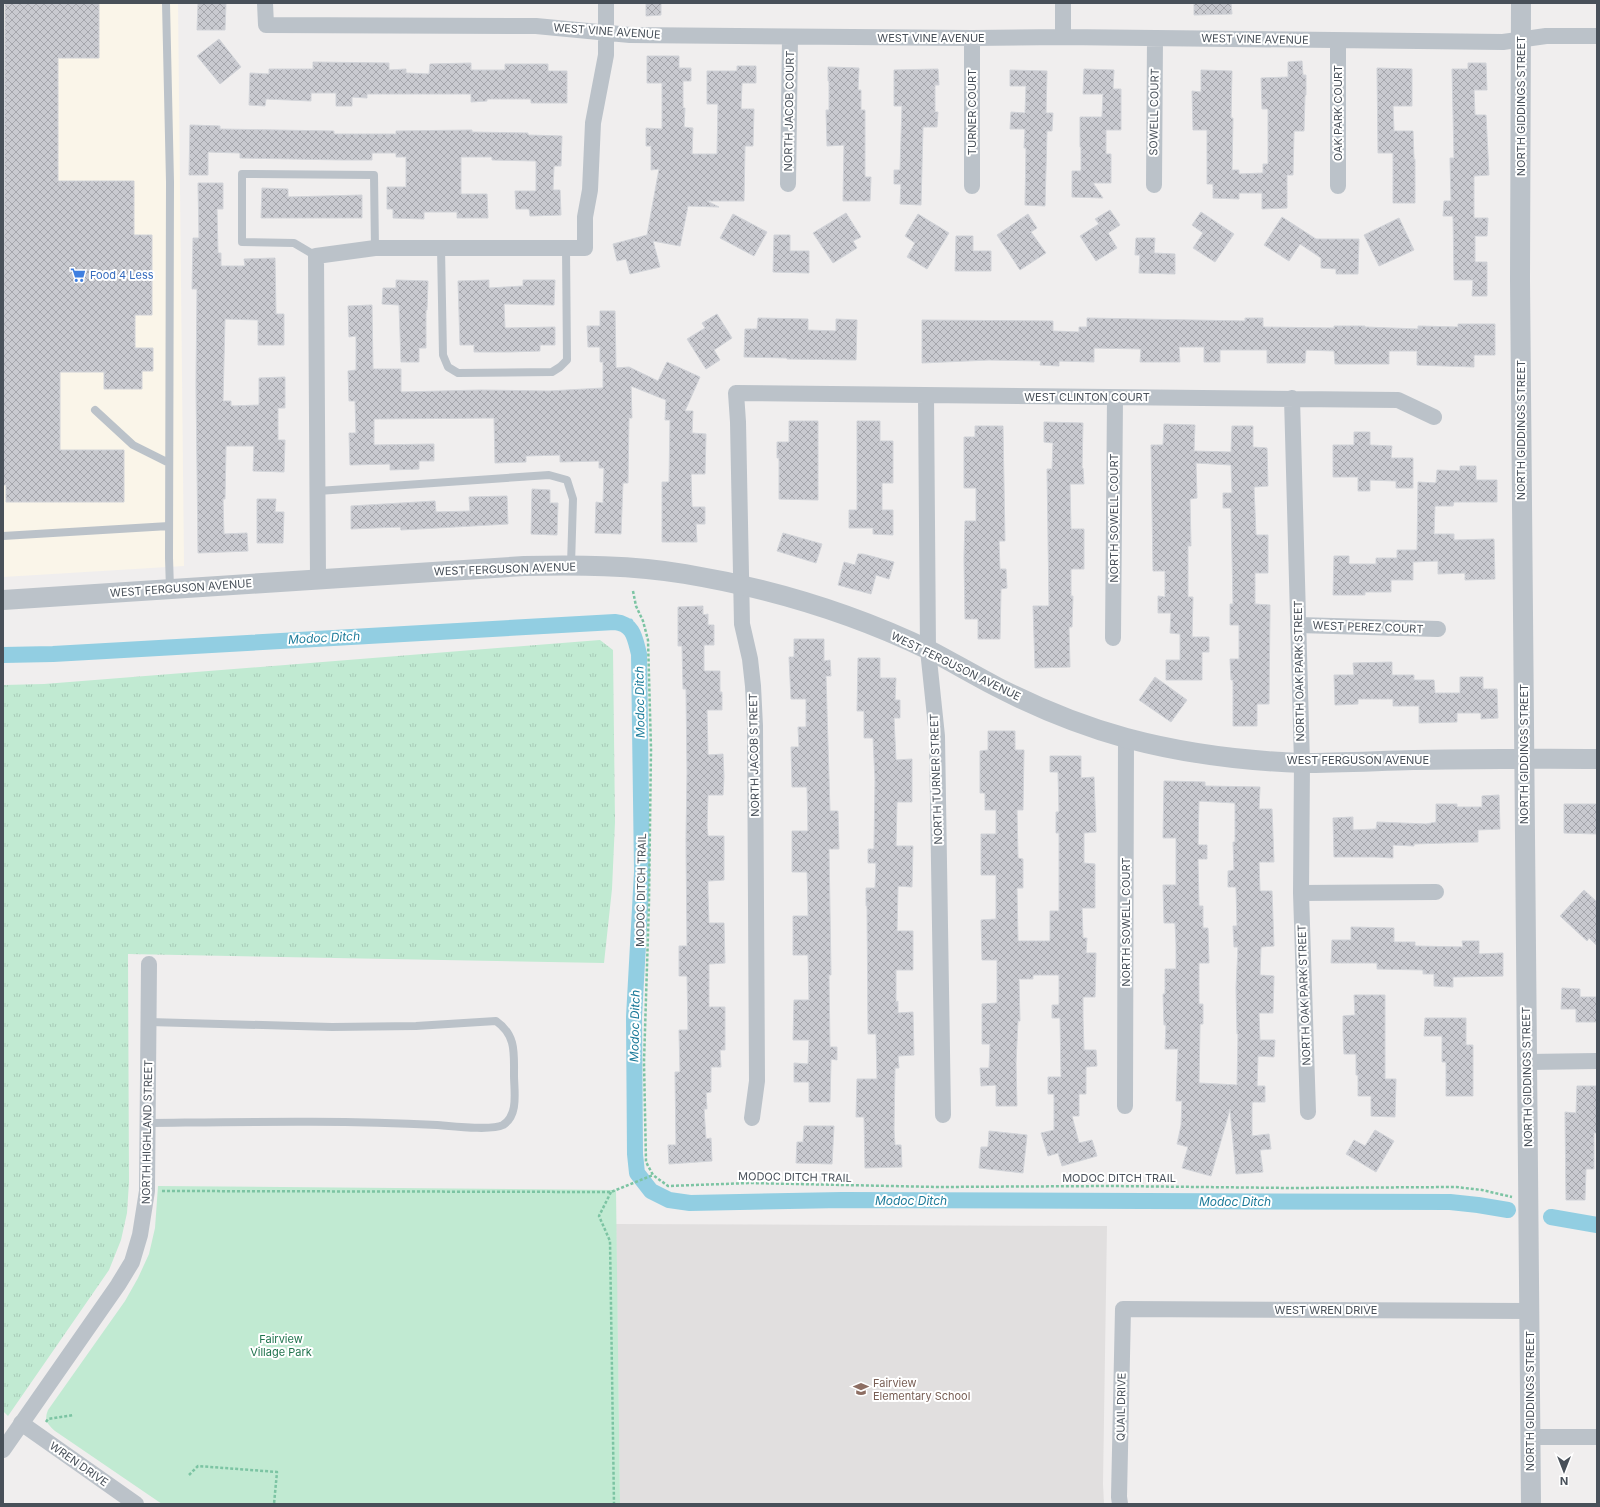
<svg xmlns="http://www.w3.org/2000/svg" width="1600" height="1507" font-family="Inter,sans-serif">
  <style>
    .commercial { fill: #faf5e9 }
    .education { fill: #e1dfdf }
    .grass { fill: url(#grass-tufts) }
    .park { fill: #c1ead2 }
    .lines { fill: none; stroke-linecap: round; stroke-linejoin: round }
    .stream { stroke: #92cee2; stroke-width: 4.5 }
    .canal { stroke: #92cee2; stroke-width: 16 }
    .building { fill: url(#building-cross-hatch); stroke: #d2d4d9; fill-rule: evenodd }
    .path { stroke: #7cc4a3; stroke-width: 2.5; stroke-dasharray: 3 2; stroke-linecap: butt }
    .service { stroke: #bbc2c9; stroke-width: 8 }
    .minor { stroke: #bbc2c9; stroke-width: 16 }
    .tertiary { stroke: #bbc2c9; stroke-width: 20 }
    .labels { text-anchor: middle; stroke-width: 4; stroke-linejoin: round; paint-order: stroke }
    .street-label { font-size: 11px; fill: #485059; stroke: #fff }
    .shop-label { font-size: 11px; fill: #366cbe; stroke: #fff; text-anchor: start }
    .park-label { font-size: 11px; fill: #20734d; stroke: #fff }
    .education-label { font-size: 11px; fill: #785e54; stroke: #fff; text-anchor: start }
    .water-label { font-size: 12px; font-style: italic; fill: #1b7a99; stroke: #fff }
  </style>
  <defs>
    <pattern id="grass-tufts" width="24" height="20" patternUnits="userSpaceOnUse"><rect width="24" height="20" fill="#c1ead2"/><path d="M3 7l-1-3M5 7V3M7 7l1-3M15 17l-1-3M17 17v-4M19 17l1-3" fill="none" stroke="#a7cab7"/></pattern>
    <pattern id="building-cross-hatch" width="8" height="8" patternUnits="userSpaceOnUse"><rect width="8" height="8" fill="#c9cad0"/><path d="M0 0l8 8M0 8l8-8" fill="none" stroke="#a5a6ac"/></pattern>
  </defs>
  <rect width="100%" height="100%" fill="#f0eeee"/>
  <!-- commercial -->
  <path class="commercial" d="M3,3H178L184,566L3,577Z"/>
  <!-- education -->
  <path class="education" d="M616,1224L1107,1226L1103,1484L1104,1504H620Z"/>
  <!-- grass -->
  <path class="grass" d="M600,640L613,650L615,822L612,889L604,963L128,954L129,1182L127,1213L121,1240L109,1270L8,1416L3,1411V685L44,684Z"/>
  <!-- park -->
  <path class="park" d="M158,1186L616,1190L620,1504H162L55,1431C47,1424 44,1420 48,1410L125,1301L138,1278L149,1254L155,1228Z"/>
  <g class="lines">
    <!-- stream -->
    <path class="stream" d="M627,626L631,621"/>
    <!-- canal -->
    <path class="canal" d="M3,655L53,654L615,622C634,624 635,639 639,654L642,872L634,1017L635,1154L637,1173L651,1191L669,1200L690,1203L842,1200L1450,1202L1478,1205L1508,1210
      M1551,1217L1597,1225"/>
  </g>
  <!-- building -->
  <path class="building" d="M5,3H99V58H58V181H134V235H152V315H135V348H153V371H142V389H104V372H60V450H124V502H6V485H3Z
    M198,3H226L225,30H197Z
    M646,3H661V15L646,16Z
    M1194,3H1231L1232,14L1194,15Z
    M219,39L241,67L220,84L197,56Z
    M647,56H679V68H691V81H683V108H685L684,127L693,128L692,154H717L718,104H707V71H737V66H756V83H742L741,109H754L753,146H745L744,201H707L719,207L688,206L680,246L653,241L660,267L630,274L626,259L617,261L613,244L647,235L659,169L651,170V146H646V128L662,129V83H647Z
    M1302,61L1303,75H1306V95H1305L1304,131H1294L1293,175H1287V208L1262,209V193H1239V199L1213,198V184H1207V130H1193L1192,91L1201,92V70L1232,71L1231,118H1233L1232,170H1239V174L1263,173V164H1268V109H1262L1261,78L1288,77V62Z
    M313,62L389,63V70L406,69V73L429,74L430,64L471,63V70H505V64H548V71H567V103H531V99H487V101L471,102V94H367V98L352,97V106H336V93H311V101L266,99L265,106L249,105L250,73L269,74V69H313Z
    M1468,63H1486L1487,90H1474L1475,115H1486L1489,175L1474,176V218H1488L1487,236H1475V262H1487V296H1472L1473,280H1454L1453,216H1443L1444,201H1451L1450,158H1454L1452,69H1468Z
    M828,67L859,68L858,90H861V110H865V177H871L870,201H843L844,145L827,146L826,110H829V81H828Z
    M1377,68L1412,69V106H1393L1394,131H1413L1414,159H1415V203H1393V153H1378Z
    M938,69L939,85H935V112H938L937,127H923L921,205L900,204L901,184H894V170H900L902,106H894V70Z
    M1084,69L1114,70L1113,89H1121V130H1106V154H1111V183H1093L1103,198L1072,197V171H1081V147H1080V117H1102L1103,94H1083Z
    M1010,70L1047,71L1046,113H1053L1052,131H1047L1045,206L1025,205L1026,148H1024L1025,129H1010L1011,112L1025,113L1026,86H1010Z
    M190,125L220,126V129L334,131V134H396V131L472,130V132L528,133V135L562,136L561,166H554L553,190H560L561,215L530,216L529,209H516L515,191H536V161L492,160V157H461V194H487L488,218H457V212H424V219L393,218V209H387V187H406V157H396V153H372V160H342L240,158V153L208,152V175H189Z
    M198,183H223V209H217L218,253H221V266H245L244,259L275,258L276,314H284V345H258V320L225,319L223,401H231V406L259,405V378L285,377V408H278V440H285L284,472L253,471L254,446H226L225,499H223L224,534L247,533L248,551L198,553L196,385L197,289H192L193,238H199Z
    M262,188L288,189V197L362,195V218H261Z
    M1110,210L1120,225L1108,233L1117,248L1096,261L1080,236L1099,224L1095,219Z
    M1201,212L1234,234L1215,262L1193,248L1203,233L1192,225Z
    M846,213L861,237L853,241L857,248L833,263L813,233Z
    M733,214L767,232L754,256L720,238Z
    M918,214L949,233L927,269L907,257L915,243L905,236Z
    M1028,214L1037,228L1031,232L1046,253L1020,270L997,235Z
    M1282,217L1316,239H1359L1358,274H1336V269L1321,268V258L1300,244L1289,261L1264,245Z
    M1399,218L1414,250L1379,266L1364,235Z
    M774,235H790V251H809V273L773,272Z
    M956,236H973V251H991V271H955Z
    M1136,238H1155L1154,253L1175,254V274L1139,273L1140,255H1135Z
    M396,280L428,281L427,310H426V348H419V362H401L399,305L382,304L383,288H396Z
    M489,280V288L523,286V280H555L554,305L504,304L505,328L555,327V345H540V351L509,352H474V345H460L458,281Z
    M372,305L373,369H401V392L481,390L549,391L603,388V362H600V347H588L587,326H600V311H615L616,368L629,367L658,381L667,362L700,377L685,411H693L692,433L706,434L705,474H691L692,507H705V524H696L697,542H662V482H669L670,420H665L666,400L631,386L632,418H629L628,483H623L621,534L595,533L596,502L603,503L604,468H599V461L560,462V455L526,456V462L495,463L494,418L374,419V445L434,444V461H419V469L390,470V464L350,465L349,433H356L355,401H349L348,371L356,370V336L349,337L348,306Z
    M717,314L732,338L714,350L720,360L706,369L687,339L705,328L702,323Z
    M758,318L808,319V330L836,331V319L857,320L856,360L787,359V358L744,357L745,329H757Z
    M1087,318L1245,321V318H1263V327L1334,328V326H1365V327L1418,329V326L1458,327V324H1495V355H1474V367L1417,365V351H1389V364H1335L1334,351L1306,350L1305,363H1267V350H1220V362H1204V347H1179L1180,362H1140L1141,349L1094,348V362L1059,361V366L1040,365L1041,361L989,360L922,363V320L1053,321V331L1079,332V327H1087Z
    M789,421H818V500L779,499V458H777V442H789Z
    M857,421H880V441H893V483H882V510H893V535L873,534V528H849V510H857Z
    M1044,422L1083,423L1082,468H1083L1084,484H1070L1071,529H1084V569H1071V596H1073L1072,627H1069L1070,667L1035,668L1033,606H1049L1047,469H1052L1053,443L1044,442Z
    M1164,424L1195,425L1194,451L1231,452L1232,426H1253V447L1267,448L1268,486L1254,487L1256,535H1268V573H1255V604L1270,605L1269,704H1257V726H1233V680H1231L1230,659H1239V625H1230V604H1233L1231,508H1223V493H1232L1231,465L1196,463L1197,498L1190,499L1191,546H1188V597H1193L1192,637H1209V652H1202V680H1166V660H1180V634L1170,633L1171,613H1158V596L1165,597V571H1153L1151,445H1163Z
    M975,426H1003L1005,541H999L1000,569H1006L1007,588L1001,589L1000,639H978V619H965L964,558L965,521H976V488H964V437H975Z
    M1354,432H1370V445L1392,446L1391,458H1413V488H1396V481L1370,480V491H1358V477H1333V445H1354Z
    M1460,466H1476V480H1497V502H1454L1453,506H1435L1434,534H1454V540L1494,539L1495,579L1465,580V573L1438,574V561L1413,562V580H1391V592H1365V595H1333L1334,556H1349V564H1376V558H1397V550H1417L1418,482L1436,483L1437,470L1460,471Z
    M532,489L550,490V503H558L557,535L531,534Z
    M507,496L508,524L401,530L400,527L351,529V506L435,501L436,512L470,511L469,497Z
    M257,499H276L275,512H284L283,543H257Z
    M783,533L822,544L816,563L777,551Z
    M858,554H863L894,562L889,579L876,575L871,594L838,585L844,562L855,565Z
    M703,606V615L708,614V625H714V645H704V671H720V692H722V710H707L708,755L723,754L724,777L723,795H708L707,826L708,836H724V880L708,881V894L709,923H724L725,963L709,964V1007H725V1050H720L721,1067H711V1092L706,1093L707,1109H704L706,1139L711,1138L712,1161L669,1164L668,1145H676L675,1072H680L679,1030H688L687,976H679V946H687L686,840L687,773L686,689H683L682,646H678V607Z
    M794,639H824V661L830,660L831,676H826L830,811H838L839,849H829L831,975H829L830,1047H837V1060L831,1059L830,1102H809V1082H794V1063L808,1064L809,1040H793L794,1000H809L808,955H793V916H808V902L807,872H792V831H808L807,787H792L791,747H799L798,727H806V699H791L789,657H794Z
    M858,658H880V678H896L895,700H900V718H894L896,760L912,759V802H897L896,846H913L912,887L898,886L897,931H913V970H896V1002L898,1001V1013L913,1012L914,1055L898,1056L899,1068H895L894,1130L895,1145H901L902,1167L865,1168L864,1117H856L857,1079H877L876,1034H868L867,906H866V888H875L876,863H868V849H874L875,780L873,738H864V711H857Z
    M1392,662V675H1414V680H1434L1435,693H1460V677H1483V689H1497L1498,718L1481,719V713H1457V722L1419,723V706H1393V699H1358V704L1335,705L1334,675H1354L1353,663Z
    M1155,677L1187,700L1171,722L1139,700Z
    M988,731H1015V750H1024L1023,810H1017L1018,858L1023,859V888H1017L1018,941H1050V911H1059V833H1056V812H1059L1058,772H1050V756H1081V778L1094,777L1096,832L1084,833V863L1095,864V908H1082L1083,938H1087L1086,953H1096L1095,997H1083V1018L1084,1050H1096L1097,1066L1086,1067V1094H1079V1116H1072L1079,1143L1092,1140L1097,1156L1062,1166L1058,1153L1048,1156L1041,1133L1054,1130V1094H1048V1077H1061L1060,1018H1052V1005H1059V975H1033V979H1019L1020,1021H1018L1016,1063L1017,1106H996V1085L981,1086L980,1068H989L990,1044H982V1004L997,1003V960H982L981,920L996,919V875H981V834H996V810H985V793H980V751L988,750Z
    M1164,781L1205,782V786L1260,787L1259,809H1272L1274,862H1259L1260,891H1272L1274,946L1261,947L1260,975L1274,976L1273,1013H1259L1260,1040H1275L1274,1057L1258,1056L1257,1086H1265V1102H1252V1136L1269,1134L1271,1149L1260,1150L1263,1172L1236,1174L1230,1109L1211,1176L1182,1168L1188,1147L1177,1144L1181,1126L1182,1101H1176L1178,1049H1165L1166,1025H1164L1163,994H1165V969H1176V944L1175,923H1164L1163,885H1176V838H1163ZM1199,801L1235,803V842H1233L1234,870L1228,871V887H1236L1237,926H1233L1234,947H1238L1236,988L1237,1034H1238L1237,1085L1199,1083L1200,1024H1203V1004H1199V963H1209L1208,928H1203V906H1199L1198,859H1207V845H1198Z
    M1499,795L1500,829L1478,830V842L1414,844V846L1393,845V858L1376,857H1334L1333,818L1353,817V830L1376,829L1377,822L1426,824L1436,822V804H1457V807H1482V796Z
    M1564,804H1597V834L1564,833Z
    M1584,890L1597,902V946L1589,938L1587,941L1560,916Z
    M1351,927L1394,928V942H1415V946L1463,947L1462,941H1479V954L1503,953V976L1453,977V987L1434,986V974H1423V970L1377,969V963H1331L1332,940H1351Z
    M1562,988L1580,989V997H1597V1022H1576V1009H1561Z
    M1354,995H1385V1079H1396L1395,1117L1371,1116V1096H1358V1075H1356V1054H1344L1343,1032V1016L1355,1015Z
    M1425,1018H1466V1045H1473V1096H1446V1062H1442V1036H1424Z
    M1577,1086H1597V1133H1594V1169H1586L1585,1200H1566L1565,1112L1576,1113Z
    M804,1126H834L832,1164L796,1163L797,1142H803Z
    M1375,1130L1394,1141L1376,1172L1346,1154L1354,1140L1365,1146Z
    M989,1131L1027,1135L1023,1173L979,1168L981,1147H988Z"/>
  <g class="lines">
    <!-- path -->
    <path class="path" d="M633,591L636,606L643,621L648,640L651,749L649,902L644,1062L646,1162L653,1175L668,1186L750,1183L938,1187L1111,1186L1292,1188L1456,1187L1482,1190L1512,1197
      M162,1191L611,1192L653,1175
      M611,1192L599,1216L610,1241L614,1504
      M46,1422L48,1419L74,1415
      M189,1475L198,1466L277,1472L274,1504"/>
    <!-- service -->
    <path class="service" d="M166,3L170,182L169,558L170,589
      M441,248L443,355L448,367L458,373L552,372L560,367L567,360L566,248
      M316,256L294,243L242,242V174L374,175L375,248
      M95,410L133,445L169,463
      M318,491L549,475L567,480L573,499L571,565
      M3,536L169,526
      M149,1022L332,1027L416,1026L496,1021C516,1035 514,1052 514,1075C514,1091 519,1115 503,1125C491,1131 451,1126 437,1125C341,1120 245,1122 149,1123"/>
    <!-- minor -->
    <path class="minor" d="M265,3L266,25L536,26L630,35L972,38L1063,37L1503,42L1546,36H1597
      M1063,3V37
      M972,38V186
      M788,184L790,37
      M1154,185L1155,38
      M1338,186V41
      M926,396L928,650L937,736L943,1115
      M1292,398L1302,763L1301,893L1308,1112
      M318,579L316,256L375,248H585V217L590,190L593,123L606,55V3
      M1298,625L1438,629
      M1113,638L1115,398
      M1301,893L1436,892
      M1528,1062L1597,1061
      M1125,1106L1126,738
      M752,1118L757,1081L755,726L753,686L750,659L742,624L738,422L736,393L1398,400L1434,417
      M21,1423L136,1504
      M1530,1437H1597
      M3,1450L118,1285L132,1262L140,1235L147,1191L149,964
      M1120,1504L1119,1497L1123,1309L1530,1311"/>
    <!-- tertiary -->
    <path class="tertiary" d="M1521,3L1520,280L1531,1504
      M3,600L524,566C577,565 632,565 685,574C769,588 852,613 929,650C952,662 974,675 997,687C1038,708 1082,726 1126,738C1182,753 1245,761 1302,763C1339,763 1376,761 1413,760C1475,759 1536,758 1597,759"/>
  </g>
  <!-- icons -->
  <defs>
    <g id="supermarket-bare" transform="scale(1.2)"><path d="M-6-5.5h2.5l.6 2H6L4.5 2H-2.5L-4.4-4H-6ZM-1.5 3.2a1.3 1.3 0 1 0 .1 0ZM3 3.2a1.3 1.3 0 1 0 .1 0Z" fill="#3f7fe0" stroke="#fff" stroke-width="2.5" paint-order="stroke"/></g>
    <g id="school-bare" transform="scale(1.2)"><path d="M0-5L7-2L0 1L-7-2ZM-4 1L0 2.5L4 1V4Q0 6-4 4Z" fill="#8d6e63" stroke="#fff" stroke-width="2.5" paint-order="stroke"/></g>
  </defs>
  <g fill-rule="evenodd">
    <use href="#supermarket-bare" x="78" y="275"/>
    <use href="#school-bare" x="861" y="1389"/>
  </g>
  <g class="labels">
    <!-- street labels -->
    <g class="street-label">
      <text transform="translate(607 31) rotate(4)" y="4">WEST VINE AVENUE</text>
      <text x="931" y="42">WEST VINE AVENUE</text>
      <text transform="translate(1255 39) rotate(1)" y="4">WEST VINE AVENUE</text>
      <text transform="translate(1521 106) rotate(-90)" y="4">NORTH GIDDINGS STREET</text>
      <text transform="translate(789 111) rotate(-89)" y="4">NORTH JACOB COURT</text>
      <text transform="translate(972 112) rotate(-90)" y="4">TURNER COURT</text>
      <text transform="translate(1154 112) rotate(-89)" y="4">SOWELL COURT</text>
      <text transform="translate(1338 113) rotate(-90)" y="4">OAK PARK COURT</text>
      <text x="1087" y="401">WEST CLINTON COURT</text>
      <text transform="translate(1521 430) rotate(-90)" y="4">NORTH GIDDINGS STREET</text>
      <text transform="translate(1114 518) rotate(-90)" y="4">NORTH SOWELL COURT</text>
      <text transform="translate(505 569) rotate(-2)" y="4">WEST FERGUSON AVENUE</text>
      <text transform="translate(181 588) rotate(-4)" y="4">WEST FERGUSON AVENUE</text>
      <text transform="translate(1368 627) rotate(2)" y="4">WEST PEREZ COURT</text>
      <text transform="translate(956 666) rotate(26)" y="4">WEST FERGUSON AVENUE</text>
      <text transform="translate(1299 671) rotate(-91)" y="4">NORTH OAK PARK STREET</text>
      <text transform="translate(1524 754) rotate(-90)" y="4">NORTH GIDDINGS STREET</text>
      <text transform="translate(754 755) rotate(-91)" y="4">NORTH JACOB STREET</text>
      <text x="1358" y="764">WEST FERGUSON AVENUE</text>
      <text transform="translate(936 779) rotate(-92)" y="4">NORTH TURNER STREET</text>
      <text transform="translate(641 890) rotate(-89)" y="4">MODOC DITCH TRAIL</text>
      <text transform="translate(1126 922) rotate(-90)" y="4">NORTH SOWELL COURT</text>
      <text transform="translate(1304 995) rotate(-92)" y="4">NORTH OAK PARK STREET</text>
      <text transform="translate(1527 1077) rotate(-91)" y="4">NORTH GIDDINGS STREET</text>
      <text transform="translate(147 1132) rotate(-89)" y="4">NORTH HIGHLAND STREET</text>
      <text transform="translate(795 1177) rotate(1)" y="4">MODOC DITCH TRAIL</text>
      <text x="1119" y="1182">MODOC DITCH TRAIL</text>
      <text x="1326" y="1314">WEST WREN DRIVE</text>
      <text transform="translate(1530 1401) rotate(-90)" y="4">NORTH GIDDINGS STREET</text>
      <text transform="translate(1121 1407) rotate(-89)" y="4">QUAIL DRIVE</text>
      <text transform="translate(79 1464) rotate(35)" y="4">WREN DRIVE</text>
    </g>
    <!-- shop labels -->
    <g class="shop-label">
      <text x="90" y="279">Food 4 Less</text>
    </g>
    <!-- park labels -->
    <g class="park-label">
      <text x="281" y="1343">Fairview<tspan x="281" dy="13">Village Park</tspan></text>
    </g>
    <!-- education labels -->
    <g class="education-label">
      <text x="873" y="1387">Fairview<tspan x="873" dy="13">Elementary School</tspan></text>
    </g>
    <!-- water labels -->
    <g class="water-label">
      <text transform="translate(324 638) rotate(-3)" y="4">Modoc Ditch</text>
      <text transform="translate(640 702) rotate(-91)" y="4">Modoc Ditch</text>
      <text transform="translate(635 1026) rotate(-89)" y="4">Modoc Ditch</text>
      <text x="911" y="1205">Modoc Ditch</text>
      <text x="1235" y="1206">Modoc Ditch</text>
    </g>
  </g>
  <!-- border -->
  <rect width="1600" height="1507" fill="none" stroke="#485059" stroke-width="8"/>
  <!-- north arrow -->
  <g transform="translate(1564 1471) rotate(180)" stroke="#ffffff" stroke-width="3" paint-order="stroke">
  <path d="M0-3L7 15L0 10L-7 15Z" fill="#485059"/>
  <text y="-6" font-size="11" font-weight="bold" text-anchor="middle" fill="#485059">N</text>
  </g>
</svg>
